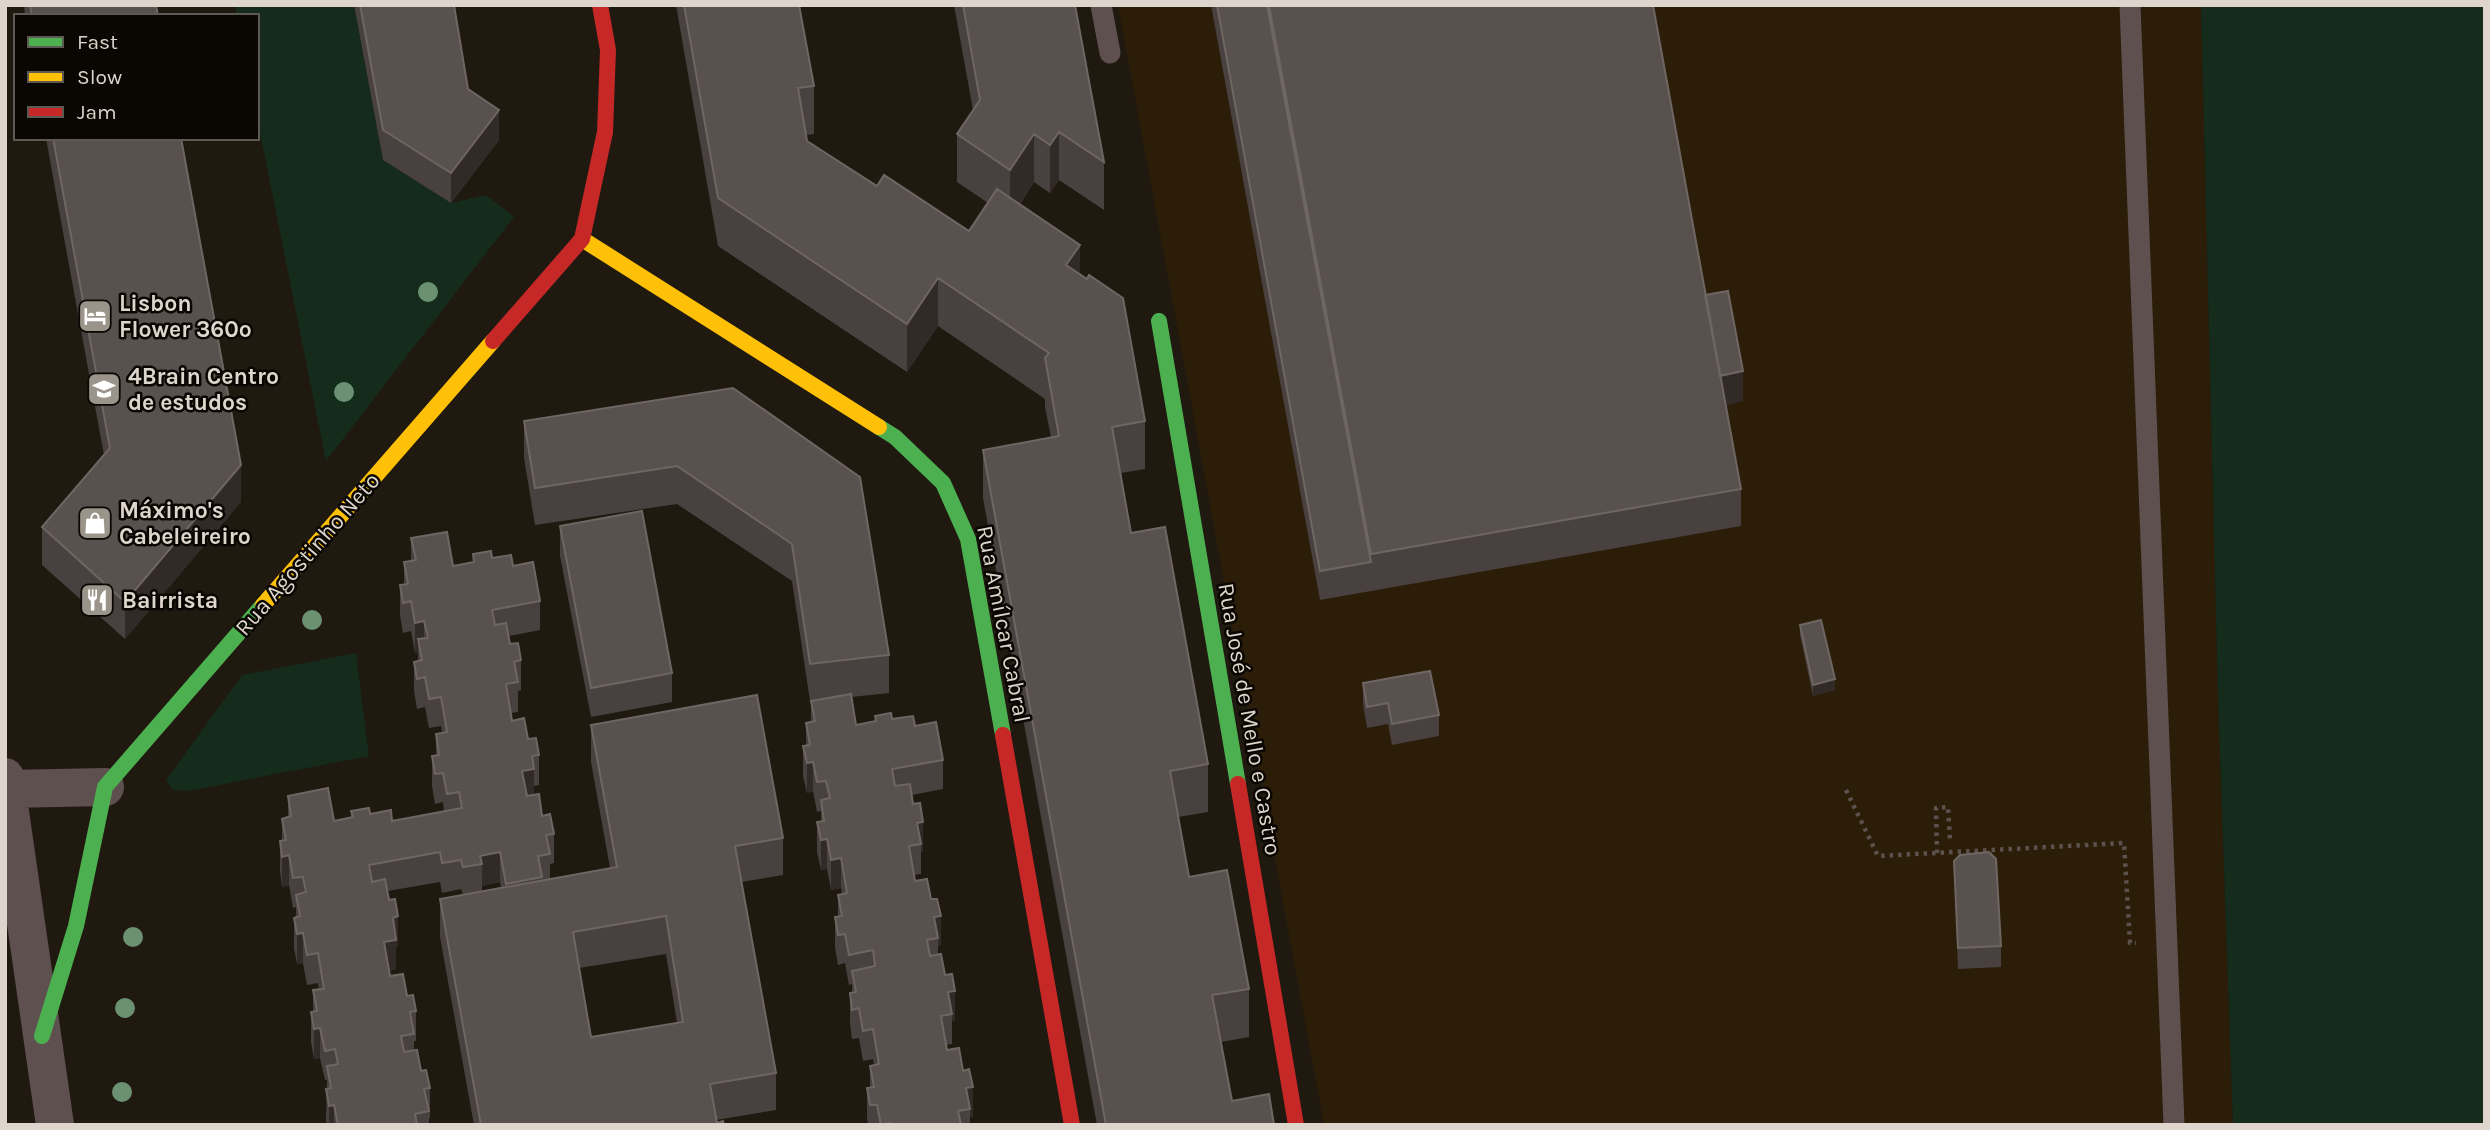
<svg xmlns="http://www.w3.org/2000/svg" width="2490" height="1130" font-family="Karla,sans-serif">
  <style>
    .built { fill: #2c1d09 }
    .green { fill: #152b1c }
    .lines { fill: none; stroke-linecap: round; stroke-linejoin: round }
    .path { stroke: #5b514d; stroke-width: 4.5; stroke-dasharray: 3.5 5; stroke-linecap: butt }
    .lane { stroke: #5e504f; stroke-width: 21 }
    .street { stroke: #5e504f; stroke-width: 38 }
    .fast { stroke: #4caf50; stroke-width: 16 }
    .slow { stroke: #ffc107; stroke-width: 16 }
    .jam { stroke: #c62828; stroke-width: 16 }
    .tree { fill: #6b9172 }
    .wall { fill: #49413f; fill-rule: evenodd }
    .shaded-wall { fill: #322a26 }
    .building { fill: #59514e; stroke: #6e6662; stroke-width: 2; fill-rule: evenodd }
    .labels { text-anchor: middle; stroke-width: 5; stroke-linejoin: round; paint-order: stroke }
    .poi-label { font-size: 23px; font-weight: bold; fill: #ded6cc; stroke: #0a0602; text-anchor: start }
    .street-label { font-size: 23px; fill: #ded6cc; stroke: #0a0602 }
  </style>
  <rect width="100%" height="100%" fill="#1f1910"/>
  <!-- built -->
  <path class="built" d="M1118,5H2201L2218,698L2233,1125H1324Z"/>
  <!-- green -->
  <path class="green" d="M235,5H354L383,160L451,203L486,195L514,217L326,461L257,118V16H237Z
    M2201,5H2485V1125H2233L2218,698Z
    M356,653L369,756L189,791L173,790L166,780L242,675Z"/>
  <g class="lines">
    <!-- path -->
    <path class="path" d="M1846,790L1878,856L2124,843L2130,943H2136
      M1937,853L1936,808L1948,807L1950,840"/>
    <!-- lane -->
    <path class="lane" d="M1101,5L1110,53
      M2130,5L2174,1125"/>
    <!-- street -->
    <path class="street" d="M5,777L55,1125
      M8,789L105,787"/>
    <!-- fast -->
    <path class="fast" d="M1159,321L1238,784
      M879,427L895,437L943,483L968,539L1003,735
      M42,1036L76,926L105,787L263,605"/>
    <!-- slow -->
    <path class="slow" d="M582,239L879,427
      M263,605L493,341"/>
    <!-- jam -->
    <path class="jam" d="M493,341L582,239L605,132L608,50L600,5
      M1003,735L1072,1125
      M1238,784L1296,1125"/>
  </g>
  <!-- trees -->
  <g class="tree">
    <circle cx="428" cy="292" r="10"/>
    <circle cx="344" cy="392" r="10"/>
    <circle cx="312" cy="620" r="10"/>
    <circle cx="133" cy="937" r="10"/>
    <circle cx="125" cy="1008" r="10"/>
    <circle cx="122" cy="1092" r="10"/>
  </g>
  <!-- wall -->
  <path class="wall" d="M24,5H156L158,16H25Z
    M354,5H454L468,89L499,140L451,203L383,160Z
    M676,5H799L814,86V134L806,135L807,141L877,186L969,231L988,203L957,182V134L973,110L954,5H1075L1104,162V210L1059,180L1050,193L1034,182L1020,204L1080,274L1145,421V469L1121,473L1131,533L1208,764V812L1178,817L1189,877L1249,989V1037L1221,1042L1232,1101L1274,1125H1097L983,498V450L1051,437L1045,407V399L938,326L907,372L718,246Z
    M1211,5H1653L1705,295L1743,401L1725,405L1741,489V526L1320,600Z
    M46,138H181L241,502L125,639L42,565V527L104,455L60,216Z
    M733,388L889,655V693L851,697L856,725L875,722V716L892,719L915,726L943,760V789L912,795L923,852H921V874L914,875L915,881L941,945L938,946V955L955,1021H952V1044L946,1045L947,1050L963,1071L973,1117H970V1125H868L867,1118V1088H870V1066L874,1065L873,1059L863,1061L859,1038L852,1039L850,1023V993H852V984L849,985L845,963L838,965L835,947V917L838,916V895L842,894L841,888L831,890L827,869L821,870L817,852V822L821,821V811L817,812L813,791L807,793L803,776V746H806V723L811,722V701L818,700L810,701L792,581L677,504L535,525L524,458V421Z
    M560,526L672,673V702L591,717L560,556Z
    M411,538L453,566L473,562V554L492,558L513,566L540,601V630L509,636L510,644L521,660V690L518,691V712L511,713L512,721L528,739L539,755V785L534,786V795L542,816L554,834V863L550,864V879L610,868L591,762V725L783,838V875L741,882L776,1073V1110L716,1120L717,1123L724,1125H474L440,937V899L463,895L461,889L442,893L440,882L388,891L398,946L396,947V969L389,971L390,976L407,996L416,1011V1041H414V1050L421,1071L430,1088V1118H429V1125H327L326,1119L327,1080H325L320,1058L314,1059L311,1042V1012H313V990H319L318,983L307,985L303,963L297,964L294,948V918L296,917V907L293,908L289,885L282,887L280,871V841H282V819L288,817V796L334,821L351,817V811L370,814L392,821L444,811L443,802L435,804L432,786V756H436V734L442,732L441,726L429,728L425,707L417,709L414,691V662L418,661V652L415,653L411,631L403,633L400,615V585L404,584V562L411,561ZM500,882L501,888L482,892V886ZM666,954L677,1023L591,1037L579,968Z
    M1800,625L1835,690L1813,696L1800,635Z
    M1363,683L1439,715V736L1392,745L1388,724L1367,728L1363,704Z
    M1954,861L2001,946V967L1958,969Z"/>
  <!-- shaded-wall -->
  <path class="shaded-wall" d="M499,110V140L451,203V173Z
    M1059,132V180L1050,193V145Z
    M1034,134V182L1010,218V170Z
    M1080,245V293L1066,265Z
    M938,278V326L907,372V324Z
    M1743,371V401L1719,407V377Z
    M241,465V502L125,639V602Z
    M424,621V651L418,639V652L415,653V623Z
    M1835,679V690L1813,696V685Z
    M813,762V791L807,793V763Z
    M534,769V798L522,801V771Z
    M923,822V852H921V844L917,823Z
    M827,839V869L821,870V840Z
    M500,852V882L482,886V864L480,856Z
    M289,855V885L282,887V857Z
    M841,858V888L831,890V860Z
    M398,916V946L396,947V969L384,972V942L393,918Z
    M941,916V945L938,946V938L934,917Z
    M303,933V963L297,964V934Z
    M955,991V1021H952V1014L948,992Z
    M320,1028V1058L314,1059V1029Z
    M973,1087V1117H970V1109L966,1088Z
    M334,1105V1125H329V1106Z"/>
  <!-- building -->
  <path class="building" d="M30,5H156L158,16H32Z
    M360,5H454L468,89L499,110L451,173L383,130Z
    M684,5H799L814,86L798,88L807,141L877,186L884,175L969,231L997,189L1080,245L1066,265L1087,279L1089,275L1123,298L1145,421L1112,427L1131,533L1165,527L1208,764L1170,771L1189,877L1227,870L1249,989L1212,995L1232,1101L1269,1094L1274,1125H1106L983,450L1059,436L1045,358L1049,353L938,278L907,324L718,198Z
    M963,5H1075L1104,162L1059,132L1050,145L1034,134L1010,170L957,134L980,100Z
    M1217,5H1267L1371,562L1320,571Z
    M1269,5H1653L1741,489L1371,554Z
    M53,138H181L241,465L125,602L42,527L110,448Z
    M1728,291L1743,371L1720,376L1705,295Z
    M733,388L860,477L889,655L810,664L792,544L677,466L535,488L524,421Z
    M642,511L672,673L591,688L560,526Z
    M447,532L453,566L474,562L473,554L491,551L492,558L511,555L513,566L533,562L540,601L492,610L495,625L506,623L510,644L518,643L521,660L514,662L518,682L506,684L512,721L524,718L528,739L536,738L539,755L532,756L534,769L522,771L527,796L539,794L542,816L550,814L554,834L546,835L550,854L538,856L542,877L506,884L500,852L480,856L482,864L463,867L461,860L442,863L440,852L369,865L372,882L385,879L389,900L395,899L398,916L393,918L396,940L384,942L390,976L403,974L407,996L413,995L416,1011L410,1012L414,1034L401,1036L404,1052L417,1050L421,1071L426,1070L430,1088L424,1089L429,1111L415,1114L417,1125H338L334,1105L329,1106L326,1089L331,1088L327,1066L338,1064L335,1049L325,1051L320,1028L314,1029L311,1012L317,1011L313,990L324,989L318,953L307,955L303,933L297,934L294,918L300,916L296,895L306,892L303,877L293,878L289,855L282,857L280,841L286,840L282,819L291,816L288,796L328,788L334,821L353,817L351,811L369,808L370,814L391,810L392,821L462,808L459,792L447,794L443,773L435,774L432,756L439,755L436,734L447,732L441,697L429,699L425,677L417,679L414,662L422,660L418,639L428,638L424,621L415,623L411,601L403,603L400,585L408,584L404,562L416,560L411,538Z
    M1821,620L1835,679L1813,685L1800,625Z
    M1430,671L1439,715L1392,724L1388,703L1367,707L1363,683Z
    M851,694L856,725L876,721L875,716L891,713L892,719L913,716L915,726L936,722L943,760L892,769L895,786L910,784L913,804L920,803L923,822L917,823L921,844L909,846L915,881L927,879L931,899H937L941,916L934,917L938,938L927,940L930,956L941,954L945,975L952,974L955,991L948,992L952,1014L941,1016L947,1050L959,1048L963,1071L969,1069L973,1087L966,1088L970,1109L958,1111L961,1125H891L890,1123L881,1125L877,1105H870L867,1088L874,1087L870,1066L879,1064L873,1029L863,1031L859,1008L852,1010L850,993L856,992L852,971L875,966L873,950L849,955L845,934L838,935L835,917L842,916L838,895L847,893L844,875L841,858L831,860L827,839L821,840L817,822L824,821L821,800L830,798L826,781L817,782L813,762L807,763L803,746L810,745L806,723L815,721L811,701Z
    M757,695L783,838L735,846L776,1073L710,1084L717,1123L723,1121L724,1125H481L440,899L617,867L591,725ZM666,916L683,1022L591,1037L573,932Z
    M1989,852L1996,859L2001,946L1958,948L1954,861L1960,855Z"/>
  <!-- icons -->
  <defs>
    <g id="hotel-square" transform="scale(1.75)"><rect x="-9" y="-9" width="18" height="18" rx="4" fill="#9b948a" stroke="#0a0602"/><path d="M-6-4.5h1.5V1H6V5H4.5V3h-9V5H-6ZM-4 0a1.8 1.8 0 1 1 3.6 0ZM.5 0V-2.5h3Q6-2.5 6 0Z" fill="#fff"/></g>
    <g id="university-square" transform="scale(1.75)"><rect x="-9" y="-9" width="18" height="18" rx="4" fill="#9b948a" stroke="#0a0602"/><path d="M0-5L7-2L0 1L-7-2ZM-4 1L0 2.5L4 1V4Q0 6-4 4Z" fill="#fff"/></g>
    <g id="shop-square" transform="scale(1.75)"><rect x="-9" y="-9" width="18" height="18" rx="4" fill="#9b948a" stroke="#0a0602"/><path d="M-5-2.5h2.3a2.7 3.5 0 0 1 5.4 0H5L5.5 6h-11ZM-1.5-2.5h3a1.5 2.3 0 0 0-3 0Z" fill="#fff"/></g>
    <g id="restaurant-square" transform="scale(1.75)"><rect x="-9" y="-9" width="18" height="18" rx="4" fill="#9b948a" stroke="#0a0602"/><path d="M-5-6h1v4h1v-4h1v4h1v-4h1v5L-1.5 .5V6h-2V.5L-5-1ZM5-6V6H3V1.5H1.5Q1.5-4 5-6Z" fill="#fff"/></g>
  </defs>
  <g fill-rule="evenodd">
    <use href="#hotel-square" x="95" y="316"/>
    <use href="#university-square" x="104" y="389"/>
    <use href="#shop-square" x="95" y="523"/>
    <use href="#restaurant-square" x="97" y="600"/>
  </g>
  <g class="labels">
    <!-- poi labels -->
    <g class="poi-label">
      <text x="119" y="311">Lisbon<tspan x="119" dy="26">Flower 360º</tspan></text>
      <text x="128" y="384">4Brain Centro<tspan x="128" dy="26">de estudos</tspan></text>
      <text x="119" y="518">Máximo's<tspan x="119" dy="26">Cabeleireiro</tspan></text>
      <text x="122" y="608">Bairrista</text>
    </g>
    <!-- street labels -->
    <g class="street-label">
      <text transform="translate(307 554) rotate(-49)" y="8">Rua Agostinho Neto</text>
      <text transform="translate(1004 624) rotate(79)" y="8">Rua Amílcar Cabral</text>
      <text transform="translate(1250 719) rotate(80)" y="8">Rua José de Mello e Castro</text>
    </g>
  </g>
  <!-- border -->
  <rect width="2490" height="1130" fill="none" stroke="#ded6cc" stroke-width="14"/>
  <!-- legend -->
  <rect x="14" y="14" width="245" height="126" fill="#0a0602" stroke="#5f5953" stroke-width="2"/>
  <rect x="28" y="37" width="35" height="10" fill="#4caf50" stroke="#5f5953" stroke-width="2"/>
  <text x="77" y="49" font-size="21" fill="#ded6cc">Fast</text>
  <rect x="28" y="72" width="35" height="10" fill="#ffc107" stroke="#5f5953" stroke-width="2"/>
  <text x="77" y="84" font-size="21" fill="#ded6cc">Slow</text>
  <rect x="28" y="107" width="35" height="10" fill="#c62828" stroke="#5f5953" stroke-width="2"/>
  <text x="77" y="119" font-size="21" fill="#ded6cc">Jam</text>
</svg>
